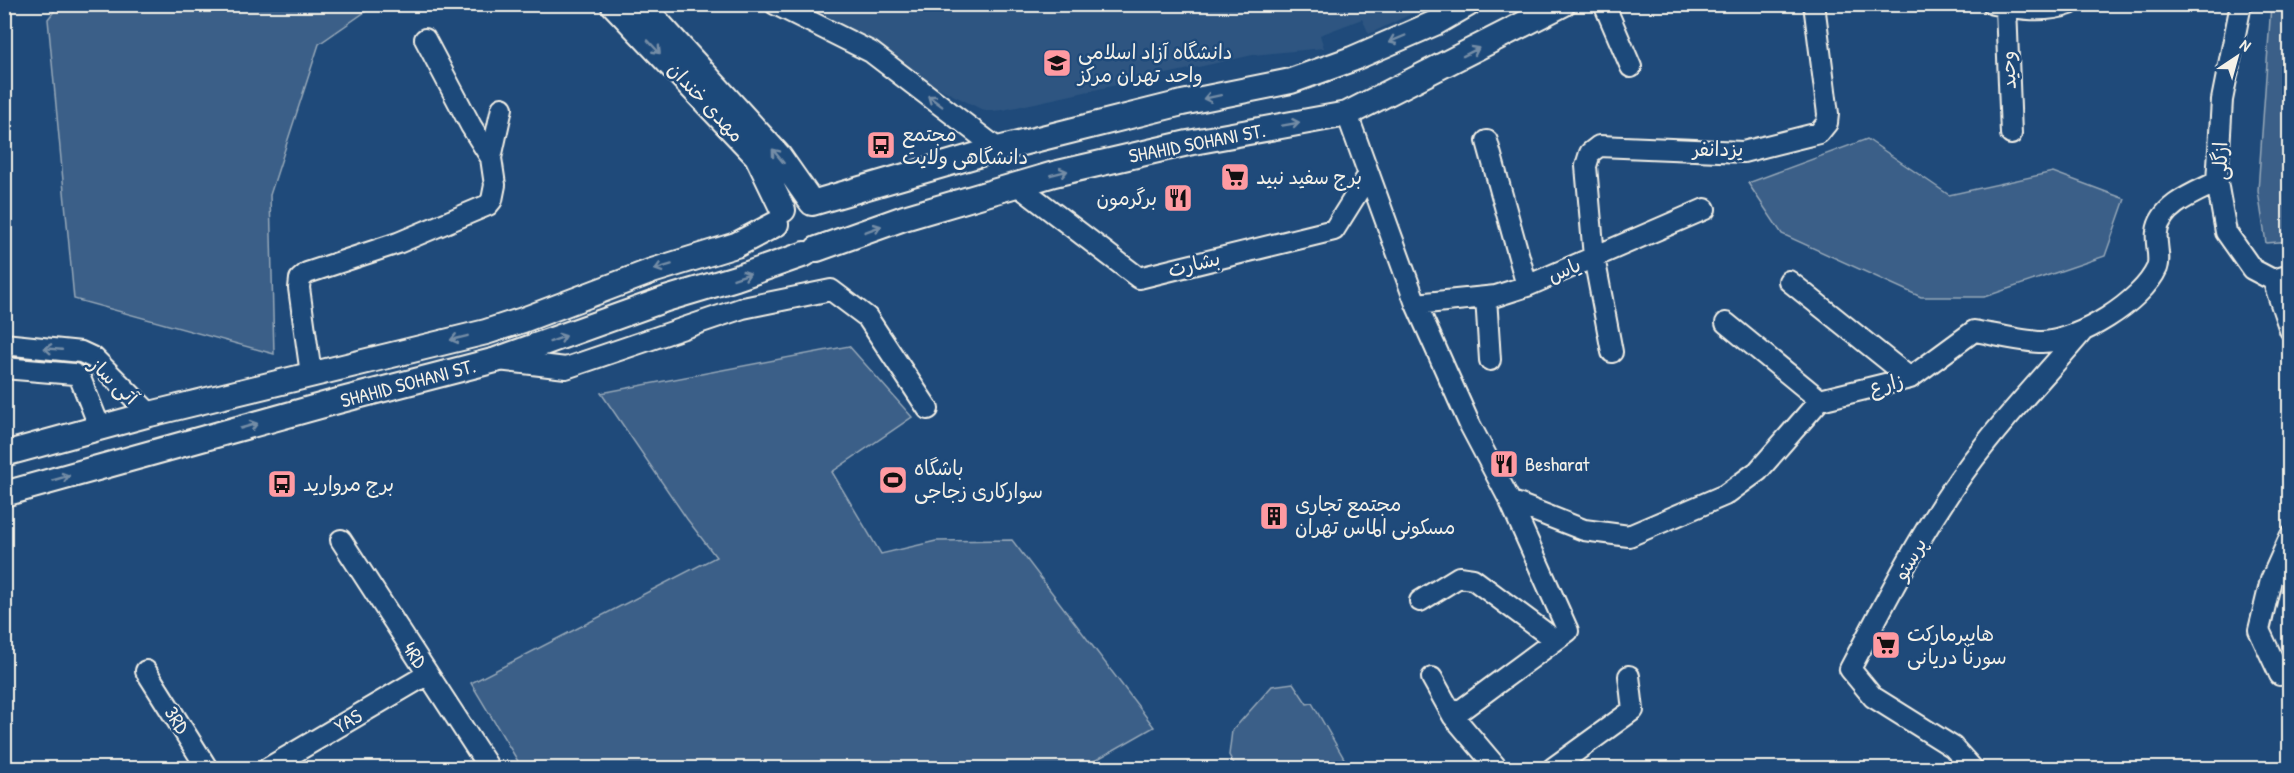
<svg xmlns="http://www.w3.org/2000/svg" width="2294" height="773" font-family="'Patrick Hand','Playpen Sans Arabic',sans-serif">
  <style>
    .built { fill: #2d5581 }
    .green { fill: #3a5f88; stroke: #97a8b8; stroke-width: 1.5 }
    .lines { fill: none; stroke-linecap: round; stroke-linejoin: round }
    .minor-casing { stroke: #f4f1e8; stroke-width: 24 }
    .major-casing { stroke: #f4f1e8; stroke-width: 28 }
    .minor { stroke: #1f4a7a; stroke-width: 20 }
    .major { stroke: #1f4a7a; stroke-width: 24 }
    .oneway { stroke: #748da6 }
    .labels { text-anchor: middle; stroke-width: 5; stroke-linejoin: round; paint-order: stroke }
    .poi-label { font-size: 20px; fill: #f4f1e8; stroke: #1f4a7a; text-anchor: start }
    .street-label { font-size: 20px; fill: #f4f1e8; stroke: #1f4a7a }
  </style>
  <rect width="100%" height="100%" fill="#1f4a7a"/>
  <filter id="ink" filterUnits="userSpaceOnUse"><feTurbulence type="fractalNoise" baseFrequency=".0167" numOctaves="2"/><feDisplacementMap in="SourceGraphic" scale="12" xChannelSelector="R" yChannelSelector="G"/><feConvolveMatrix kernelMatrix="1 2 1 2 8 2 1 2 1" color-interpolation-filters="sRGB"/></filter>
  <g filter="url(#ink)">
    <!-- built -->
    <path class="built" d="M807,5H1430L1369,34L1362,19L1320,35L1324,48L1253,55L1003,110L992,111L981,109L925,81L850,28Z"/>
    <!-- green -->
    <path class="green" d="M59,5H375L319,44L270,195L274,354L74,299L48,19Z
      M2271,5H2289L2290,241L2266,243L2258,191Z
      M1867,139L1949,195L2053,172L2125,199L2105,256L1984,297H1921L1782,234L1748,183Z
      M849,346L912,417L832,472L881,554L936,541L1012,540L1154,727L1082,768H522L471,683L716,557L687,519L601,393Z
      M1293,683L1307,704L1312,703L1346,762L1335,768H1236L1229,755L1232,731L1272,686Z"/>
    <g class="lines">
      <!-- minor casing -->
      <g class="minor-casing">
        <path id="minor" d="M775,4L871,52L998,149
          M1604,4L1631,67
          M1993,4C2019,9 2045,13 2070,4
          M2241,4L2222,100L2217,182L2226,232L2252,269L2273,280L2290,275
          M2006,7L2011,134
          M1347,114L1416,304L1470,425L1510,501L1568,631L1453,716
          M1487,141L1527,286
          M491,158L502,108
          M1016,184L1139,278L1334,230L1369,174
          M2273,280L2290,330
          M1789,281L1910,378
          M1486,297L1490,360
          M1416,304L1496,296L1527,286L1705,209
          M1726,323L1820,400
          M4,344L81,352L94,358L150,414
          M1612,352L1594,257L1586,166L1590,153L1599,146L1743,152L1819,133L1827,123L1828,114L1814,4
          M498,360L566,368L743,308L831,290L867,317L928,409
          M4,368L74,374L80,378L100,428
          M311,374L299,288L300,279L307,273L398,243L488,205L492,200L495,185L491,158L471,126L425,39
          M1510,501L1584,530L1629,536L1725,495L1758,471L1820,400L1910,378L1974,331C1992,334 2025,342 2042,342C2078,341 2142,302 2157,268C2161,258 2155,243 2157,232C2160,205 2197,192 2217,182
          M341,540L489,768
          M1420,601L1459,577L1473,579L1555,640
          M146,671L207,768
          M2280,675L2259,630L2271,580L2290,537
          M1432,678L1453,716L1497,768
          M268,768L428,674
          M1553,768L1633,710L1629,676
          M1972,768L1953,747L1873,697L1850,669C1891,591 1931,511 1987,442C2017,404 2051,369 2082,332"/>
      </g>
      <!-- major casing -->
      <g class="major-casing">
        <path id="major" d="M613,4L757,156L783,210
          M641,4L779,156L812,203L998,149L1182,103L1291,81L1352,59L1435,23L1468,4
          M817,249L904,218L1054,174L1188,143L1347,114L1563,4
          M4,454L150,414L486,332L523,320L652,271L736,245L776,224
          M4,494L338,401L496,360L666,299L736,278L805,254"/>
      </g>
      <!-- minor -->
      <use href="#minor" class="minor"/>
      <!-- major -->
      <use href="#major" class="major"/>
    </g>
    <!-- one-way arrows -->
    <defs><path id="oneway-shaft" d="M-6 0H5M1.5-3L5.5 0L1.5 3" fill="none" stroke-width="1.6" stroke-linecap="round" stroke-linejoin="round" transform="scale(1.5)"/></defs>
    <g class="oneway">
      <use href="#oneway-shaft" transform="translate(1397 39) rotate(157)"/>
      <use href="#oneway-shaft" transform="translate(654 47) rotate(47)"/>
      <use href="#oneway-shaft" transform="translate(1471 52) rotate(-27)"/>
      <use href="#oneway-shaft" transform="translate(1212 97) rotate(168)"/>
      <use href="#oneway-shaft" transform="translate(935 101) rotate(-143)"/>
      <use href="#oneway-shaft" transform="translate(1291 124) rotate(-10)"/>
      <use href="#oneway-shaft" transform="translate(778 156) rotate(-129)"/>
      <use href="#oneway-shaft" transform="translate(1059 173) rotate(-14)"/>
      <use href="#oneway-shaft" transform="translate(873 229) rotate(-20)"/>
      <use href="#oneway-shaft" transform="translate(663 267) rotate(163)"/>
      <use href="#oneway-shaft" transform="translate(742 276) rotate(-19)"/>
      <use href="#oneway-shaft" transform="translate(459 338) rotate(166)"/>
      <use href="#oneway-shaft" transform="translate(558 339) rotate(-20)"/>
      <use href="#oneway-shaft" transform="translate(53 349) rotate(-175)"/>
      <use href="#oneway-shaft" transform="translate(249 426) rotate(-16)"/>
      <use href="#oneway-shaft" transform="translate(61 478) rotate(-16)"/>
    </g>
  </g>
  <!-- icons -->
  <defs>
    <g id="university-square" transform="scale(1.5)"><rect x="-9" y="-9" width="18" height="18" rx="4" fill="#ff9aa2" stroke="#1f4a7a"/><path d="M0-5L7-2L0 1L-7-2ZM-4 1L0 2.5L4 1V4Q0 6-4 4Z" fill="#111"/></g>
    <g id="bus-square" transform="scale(1.5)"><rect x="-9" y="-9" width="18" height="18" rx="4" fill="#ff9aa2" stroke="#1f4a7a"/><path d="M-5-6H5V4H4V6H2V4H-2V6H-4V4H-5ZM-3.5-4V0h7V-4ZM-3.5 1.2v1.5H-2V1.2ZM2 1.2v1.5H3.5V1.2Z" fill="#111"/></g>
    <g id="supermarket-square" transform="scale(1.5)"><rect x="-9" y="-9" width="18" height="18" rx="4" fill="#ff9aa2" stroke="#1f4a7a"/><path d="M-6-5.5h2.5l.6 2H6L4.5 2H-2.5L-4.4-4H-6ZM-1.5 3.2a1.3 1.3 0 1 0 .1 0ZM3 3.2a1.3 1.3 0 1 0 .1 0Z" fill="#111"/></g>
    <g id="restaurant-square" transform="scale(1.5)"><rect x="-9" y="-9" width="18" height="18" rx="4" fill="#ff9aa2" stroke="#1f4a7a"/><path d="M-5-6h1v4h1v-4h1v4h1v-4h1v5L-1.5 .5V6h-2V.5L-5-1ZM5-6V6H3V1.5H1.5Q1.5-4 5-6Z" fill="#111"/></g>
    <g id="stadium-square" transform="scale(1.5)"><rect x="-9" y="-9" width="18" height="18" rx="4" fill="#ff9aa2" stroke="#1f4a7a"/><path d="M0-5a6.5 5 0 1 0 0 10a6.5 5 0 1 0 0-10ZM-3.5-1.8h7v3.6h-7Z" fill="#111"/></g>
    <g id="building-square" transform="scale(1.5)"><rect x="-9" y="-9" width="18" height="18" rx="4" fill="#ff9aa2" stroke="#1f4a7a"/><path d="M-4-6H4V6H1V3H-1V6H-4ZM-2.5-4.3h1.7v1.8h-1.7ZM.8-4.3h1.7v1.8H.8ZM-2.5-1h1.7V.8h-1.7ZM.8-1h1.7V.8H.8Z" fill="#111"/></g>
  </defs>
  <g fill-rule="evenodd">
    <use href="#university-square" x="1057" y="63"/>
    <use href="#bus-square" x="881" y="145"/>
    <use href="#supermarket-square" x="1235" y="177"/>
    <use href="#restaurant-square" x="1178" y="198"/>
    <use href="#restaurant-square" x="1504" y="464"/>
    <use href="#stadium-square" x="893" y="480"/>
    <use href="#bus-square" x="282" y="484"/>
    <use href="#building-square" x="1274" y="516"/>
    <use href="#supermarket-square" x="1886" y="645"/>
  </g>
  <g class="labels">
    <!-- poi labels -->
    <g class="poi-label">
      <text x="1078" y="59">دانشگاه آزاد اسلامی<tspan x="1078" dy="23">واحد تهران مرکز</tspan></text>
      <text x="902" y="141">مجتمع<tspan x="902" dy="23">دانشگاهی ولایت</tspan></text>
      <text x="1256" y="184">برج سفید نبید</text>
      <text x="1157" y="205" text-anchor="end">برگرمون</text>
      <text x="1525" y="471">Besharat</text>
      <text x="914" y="475">باشگاه<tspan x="914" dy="23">سواركاری زجاجی</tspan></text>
      <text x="303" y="491">برج مروارید</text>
      <text x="1295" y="511">مجتمع تجاری<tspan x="1295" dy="23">مسکونی الماس تهران</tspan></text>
      <text x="1907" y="641">هایپرمارکت<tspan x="1907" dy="23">سورنا دریانی</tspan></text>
    </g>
    <!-- street labels -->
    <g class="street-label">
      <text transform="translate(2008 70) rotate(-92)" y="7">وحید</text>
      <text transform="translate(706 102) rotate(47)" y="7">مهدی خندان</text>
      <text transform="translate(1197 143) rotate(-11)" y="7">SHAHID SOHANI ST.</text>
      <text x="1718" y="156">یزدانفر</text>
      <text transform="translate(2220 161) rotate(-89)" y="7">ازگلی</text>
      <text transform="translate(1194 264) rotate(-14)" y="7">بشارت</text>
      <text transform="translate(1564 270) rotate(-23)" y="7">یاس</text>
      <text transform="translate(114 381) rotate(43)" y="7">آتی ساز</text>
      <text transform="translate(408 383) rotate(-15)" y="7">SHAHID SOHANI ST.</text>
      <text transform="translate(1886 384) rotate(-15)" y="7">زارع</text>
      <text transform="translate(1910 559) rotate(-60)" y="7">پرستو</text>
      <text transform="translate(415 655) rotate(57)" y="7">4RD</text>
      <text transform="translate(177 720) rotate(58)" y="7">3RD</text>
      <text transform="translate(348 721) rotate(-31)" y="7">YAS</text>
    </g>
  </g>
  <!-- margin -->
  <rect width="2294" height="773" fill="none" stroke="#1f4a7a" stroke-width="24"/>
  <rect x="12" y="12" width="2270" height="749" fill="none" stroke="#f4f1e8" stroke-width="2" filter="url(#ink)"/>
  <!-- north arrow -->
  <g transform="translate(2237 57) rotate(36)" stroke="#1f4a7a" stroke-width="4.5" paint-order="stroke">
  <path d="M0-4.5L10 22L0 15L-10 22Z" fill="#f4f1e8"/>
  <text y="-9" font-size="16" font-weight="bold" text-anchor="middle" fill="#f4f1e8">N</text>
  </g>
</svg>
